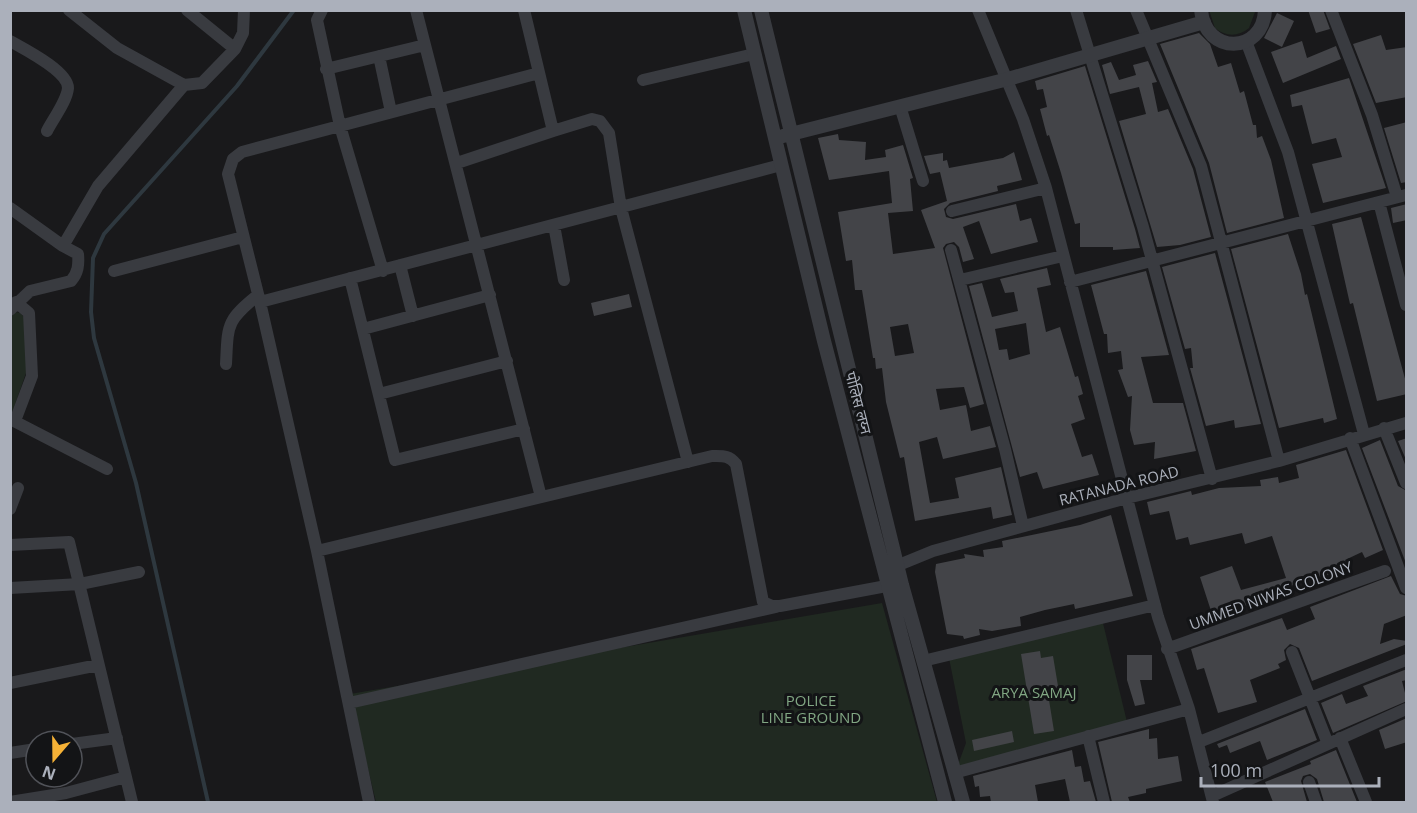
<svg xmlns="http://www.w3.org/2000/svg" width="1417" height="813" font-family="'Open Sans','Noto Sans Devanagari',sans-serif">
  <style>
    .green { fill: #202921 }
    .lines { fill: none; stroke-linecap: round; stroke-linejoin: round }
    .stream { stroke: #2e383f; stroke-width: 4 }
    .building { fill: #434448; fill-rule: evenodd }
    .minor { stroke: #393b40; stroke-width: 12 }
    .tertiary { stroke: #393b40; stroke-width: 14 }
    .labels { text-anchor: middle; stroke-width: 6; stroke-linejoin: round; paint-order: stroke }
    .street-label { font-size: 15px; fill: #abb0bb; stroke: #131416 }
    .park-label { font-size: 15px; fill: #81a683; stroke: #131416 }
  </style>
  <rect width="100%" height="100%" fill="#19191b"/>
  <!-- green -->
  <path class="green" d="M1209,10H1255V12L1249,28C1238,37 1226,37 1215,28Z
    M15,312L20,313L24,317L27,370L12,413L10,319Z
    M882,603L937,802H376L350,694Z
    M1102,619L1128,726L956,770L966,743L949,658Z"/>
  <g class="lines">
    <!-- stream -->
    <path class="stream" d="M208,802L136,483L94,338L91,312L93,258L104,234L237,86L294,10"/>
  </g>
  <!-- building -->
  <path class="building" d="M1308,10H1323L1330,29L1316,33Z
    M1277,13L1294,21L1282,47L1264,38Z
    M1199,33L1210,44L1218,67L1231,63L1240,93L1244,91L1253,125H1256L1257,138L1262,136L1271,160L1284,218L1227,233L1209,163L1160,44Z
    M1381,35L1386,50L1407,47V97L1376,103L1353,44Z
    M1302,41L1307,58L1336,46L1341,59L1283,83L1271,52Z
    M1148,61L1157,82L1152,83L1158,112L1168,109L1193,169L1211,237L1180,245L1157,247L1119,121L1146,114L1139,87L1110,94L1102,65L1111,62L1119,80L1136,75L1133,65Z
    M1085,66L1135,229L1140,248L1113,250V247H1080V223L1075,224L1061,173L1049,135L1047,136L1040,109L1047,107L1043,89L1037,90L1035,81Z
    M1349,78L1386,188L1323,203L1312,164L1342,157L1336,138L1312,144L1302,105L1292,107L1290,95Z
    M1407,122V182L1401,183L1384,128Z
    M838,134L839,140L866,142L865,160L886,157L885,150L903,145L913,178L910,179L913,211L888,213L893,254L935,248L921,210L947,201L940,172L930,174L924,156L943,153V161L947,160L949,168L1003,158L1014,152L1022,180L997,186L998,191L950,203L944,209L946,217L953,219L1016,204L1020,221L1031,218L1038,242L991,254L979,221L963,227L974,259L963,262L959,247L954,242L946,244L943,248L984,404L970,408L964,387L936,389L940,410L966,405L971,431L990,426L996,447L943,459L937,437L919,442L930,503L959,498L955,478L1001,467L1012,515L993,519L991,507L915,521L904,457L900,458L886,402L882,368L876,369L875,358H873L862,290H855L852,260L846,261L838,212L892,203L889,171L829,180L818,138ZM908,324L914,353L895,356L890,327Z
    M1407,204V220L1393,223L1391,208Z
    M1361,217L1407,386V394L1377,401L1353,303L1350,304L1332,224Z
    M1288,234L1301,274L1305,295L1307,294L1337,419L1324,423L1323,418L1279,428L1231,249Z
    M1215,253L1261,424L1235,428L1234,420L1206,426L1190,368H1193L1191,348L1185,349L1162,267Z
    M1047,268L1051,285L1037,288L1046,332L1060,327L1075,377L1078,376L1083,394L1078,396L1085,419L1071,424L1082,457L1092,454L1099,475L1043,489L1037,472L1020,477L969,286L982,283L992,317L1018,311L1014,292L1005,293L1000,279ZM1026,323L1030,354L1009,360L1007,349L999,350L995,329Z
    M1146,271L1169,355L1141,357L1153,403H1183L1196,451L1154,459L1155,442L1134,445L1130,430L1132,396L1128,397L1118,370L1123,369L1121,351L1108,353L1107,334H1104L1091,285Z
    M629,294L632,307L594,316L591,303Z
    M1407,438V462L1398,441Z
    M1380,440L1398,486L1407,491V566L1362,448Z
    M1346,450L1383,550L1365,558L1362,552L1345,560L1348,566L1337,572L1290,586L1291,590L1213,617L1200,577L1232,566L1241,590L1286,578L1272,536L1245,544L1242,533L1190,545L1188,537L1176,540L1169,511L1150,515L1147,502L1191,491L1192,495L1219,488L1261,486L1260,480L1278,477L1279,483L1299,478L1296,465Z
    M1111,515L1133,596L1075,609L1074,604L1045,610L1020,617L1021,626L992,631L979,629L980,635L964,639L963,636L947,634L935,572L936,564L965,558L964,554L984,557L983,550L1003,547L1002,541L1080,525Z
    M1391,576L1400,594L1407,596V615L1384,624L1380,644L1394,639L1407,641V644L1312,681L1299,648L1290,644L1284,650L1286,660L1278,664L1280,668L1250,680L1257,702L1218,713L1204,668L1197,670L1191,649L1282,618L1287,630L1315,619L1310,607Z
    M1040,651L1041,658L1053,656L1060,698L1049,700L1054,731L1034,734L1021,654Z
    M1127,655H1152V680H1140L1145,704L1135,706L1127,680Z
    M1407,669V680L1402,681L1407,701L1333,733L1321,703L1342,694L1346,704L1368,696L1363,686Z
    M1305,709L1317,740L1267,760L1260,741L1230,753L1227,745L1219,748L1217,744Z
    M1407,718V742L1385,749L1379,730Z
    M1149,729V739L1157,738L1158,759L1178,756L1182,781L1146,789V793L1128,797L1130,802H1112L1098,742Z
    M1012,731L1014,742L974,751L972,740Z
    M1072,750L1075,767L1081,766L1084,782L1090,781L1096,802H1070L1065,779L1035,785L1038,802H991L990,796L980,797L979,786L975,787L973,776Z
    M1336,750L1357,802H1324L1317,779L1310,774L1303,776L1301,781L1307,802H1273L1265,782L1311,764L1310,761Z"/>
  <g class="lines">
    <!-- minor -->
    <path class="minor" d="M69,10L117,48L184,85L202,83L235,49
      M187,10L235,49L243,33L244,10
      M322,10L317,20L340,126L383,271
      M416,10L541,497
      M524,10L553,131L592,119L600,121L609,133L621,208L688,462
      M978,10L1023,119L1046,188L1158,617L1189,709L1213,802
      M1076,10L1143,227L1212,479
      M1136,10L1201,166L1279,461
      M1331,10L1372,115L1397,197
      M10,41C24,49 68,71 68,88C67,101 53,119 47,131
      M1246,41L1288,152L1364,434
      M379,56L391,112
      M326,69L425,45
      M643,80L754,54
      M900,106L923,181
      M457,163L553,131
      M781,165L260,302L317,551L712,456C723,456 729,455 736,464L763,602L772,606H780L897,584
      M1379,202L1406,305
      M10,208L63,246L98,186L184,85
      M952,211L1046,188
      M554,225L564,280
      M951,250L1005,449L1023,526
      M400,265L413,316
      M114,271L243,237
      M350,278L395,460L524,429
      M960,280L1063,256
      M1070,282L1406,195
      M260,302L228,174L233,159L242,152L539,73
      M10,310L30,291L71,281C78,273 79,265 78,254L63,246
      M363,329L490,295
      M226,364C228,324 226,321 258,295
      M379,394L507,361
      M10,419L107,469
      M15,421L32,376L29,313L16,302
      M1384,428L1406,483
      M1350,438L1406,588
      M10,509L18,488
      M10,545L69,542L132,802
      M317,551L369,802
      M889,569L933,551L1127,498L1279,461L1406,423
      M10,588L80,584L139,572
      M1167,649L1385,571
      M1292,652L1328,744
      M923,661L1155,605
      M10,683L98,665
      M349,703L776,607
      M1088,736L1104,802
      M1340,738L1366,802
      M1199,742L1406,660
      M72,744L117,738
      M10,753L36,749
      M954,773L1189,709
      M1309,782L1316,802
      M1212,796L1406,709
      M10,802L66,793L126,777"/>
    <!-- tertiary -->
    <path class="tertiary" d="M744,10L824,341L945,802
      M761,10L902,585L963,802
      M1201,10C1205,55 1263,55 1265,10
      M783,136L1008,79L1204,22"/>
  </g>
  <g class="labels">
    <!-- street labels -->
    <g class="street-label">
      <text transform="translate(858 403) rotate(75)" y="5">पोलिस लय्न</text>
      <text transform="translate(1119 486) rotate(-14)" y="5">RATANADA ROAD</text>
      <text transform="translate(1271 596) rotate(-20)" y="5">UMMED NIWAS COLONY</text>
    </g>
    <!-- park labels -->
    <g class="park-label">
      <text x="1034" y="698">ARYA SAMAJ</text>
      <text x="811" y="706">POLICE<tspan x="811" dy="17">LINE GROUND</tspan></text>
    </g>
  </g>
  <!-- border -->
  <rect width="1417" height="813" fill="none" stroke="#abb0bb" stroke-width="24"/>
  <!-- north arrow -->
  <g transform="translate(54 759) rotate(200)"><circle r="28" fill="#131416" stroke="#505258" stroke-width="1.5"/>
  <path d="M0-4.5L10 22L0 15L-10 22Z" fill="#f6b236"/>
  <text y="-9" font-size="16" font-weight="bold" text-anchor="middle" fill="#abb0bb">N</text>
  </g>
  <!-- scale -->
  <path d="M1201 777v9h178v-9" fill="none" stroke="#abb0bb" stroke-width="3"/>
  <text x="1210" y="777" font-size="18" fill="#abb0bb" stroke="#131416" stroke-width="4.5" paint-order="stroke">100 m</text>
</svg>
